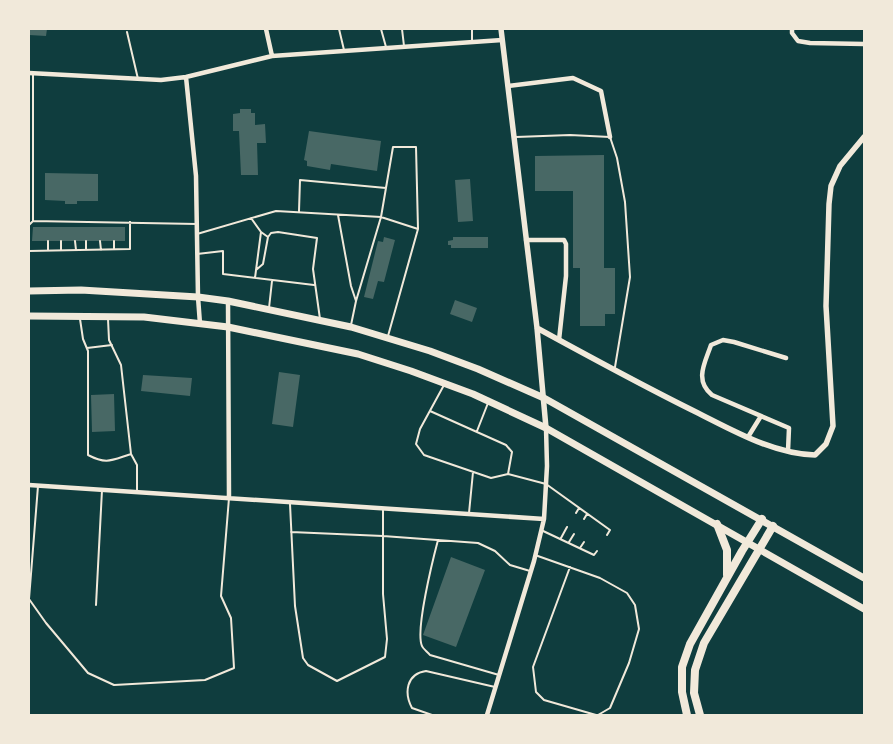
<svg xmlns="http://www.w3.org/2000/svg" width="893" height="744" viewBox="0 0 893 744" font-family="'Alegreya Sans',sans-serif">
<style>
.building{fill:#486865}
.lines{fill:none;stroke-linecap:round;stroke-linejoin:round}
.service{stroke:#f1e9da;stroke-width:2}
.minor{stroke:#f1e9da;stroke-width:4.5}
.tertiary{stroke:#f1e9da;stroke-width:5.5}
.trunk{stroke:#f1e9da;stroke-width:7}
.motorway{stroke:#f1e9da;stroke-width:8}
</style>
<rect width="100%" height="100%" fill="#0f3d3e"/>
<path class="building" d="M29,29h18l-1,7 -17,-1z
M240,109h11v4h4v12l10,-1 1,19h-9l1,32h-17l-2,-44h-6v-17l7,-1z
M309,131l72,10 -4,30 -46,-7 -1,6 -23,-4v-5l-3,-1z
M604,155v113h11v46h-10v12h-25v-58h-7v-77h-38v-35z
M45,173l53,1v27h-21v3h-12v-3l-20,-1z
M470,179l3,42 -15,1 -3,-42z
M33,227h92v14h-93z
M384,237l11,3 -11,42 -6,-1 -5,18 -9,-2 14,-56 5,1z
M453,237h35v11h-37v-3h-3v-4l5,-1z
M455,300l22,8 -5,14 -22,-8z
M279,372l21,3 -7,52 -21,-3z
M143,375l49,3 -2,18 -49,-5z
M114,394l1,37 -23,1 -1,-37z
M451,557l34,13 -29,77 -33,-12z"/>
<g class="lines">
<path class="service" d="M339,29l5,21
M381,29l5,18
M402,29l2,17
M127,32l11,47
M472,41v-12
M33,73v148
M516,137l54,-2 40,2 7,21 8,44 5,75 -15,90
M299,211l1,-31 86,8
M338,215l13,71 5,15 -5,24
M251,218l10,14 7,5
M29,225l4,-4 164,3
M197,234l79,-23 105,6 -25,84
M48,241v9
M61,241v9
M75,241l1,9
M86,241v9
M100,241l1,9
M114,241v8
M29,251l101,-2v-27
M197,254l26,-3v23l91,11
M256,270l7,-6 5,-27 3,-4 7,-1 39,6 -4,31 7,50
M255,278l6,-46
M269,308l3,-27
M80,319l3,20 5,12v104c19,10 24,5 43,-1
M108,319l1,21 12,25 10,89 6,11v27
M388,336l30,-107 -2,-82h-23l-12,70 37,12
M87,348l25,-3
M444,385l-24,44 -4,15 8,11 67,23 17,-4 38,10 64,46 -3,5
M430,411l76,34 6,7 -4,22
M477,431l11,-28
M38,486l-9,113 17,24 42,50 26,12 91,-5 29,-12 -3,-50 -10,-22 8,-98
M290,504l5,102 8,52 5,7 29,16 48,-24 2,-18 -4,-45v-84
M469,513l4,-41
M576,513l3,-5
M584,519l3,-5
M541,530l53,25 3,-4
M291,532l92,4 95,7 17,8 15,14 20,6
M561,538l6,-11
M438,540c-5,19 -23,91 -16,106 1,3 6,6 8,9l69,20
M569,542l5,-8
M580,548l4,-6
M535,555l65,23 27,15 8,12 4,24 -10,34 -19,45 -12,7
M570,567l-37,100 3,25 8,8 52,15
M96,605l6,-115
M432,715l-20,-7c-8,-15 -6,-34 14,-37l69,16"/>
<path class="minor" d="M266,29l6,27
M792,29v4l6,8 12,2 54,1
M29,73l132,7 25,-3 86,-21 230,-16
M186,77l10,99 2,121 2,27
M508,86l65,-8 28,13 9,46
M526,240h38l2,4v32l-7,64
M228,301l1,197
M786,358l-52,-16 -11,-2 -12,5c-6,18 -17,35 1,50l77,33 -1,23
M748,437l13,-21
M29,485l515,34
M487,715l47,-154 10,-42 3,-53 -1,-38"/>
<path class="tertiary" d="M501,29l36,299 9,100
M537,328c53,29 106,58 161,85 36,18 76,41 117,42l11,-11 7,-18 -7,-120 3,-102 2,-18 9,-20 24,-29"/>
<path class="trunk" d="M29,291l52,-1 117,7 30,4 123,26 79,24 48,18 66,29 320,180
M29,316l115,1 84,10 130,27 53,17 62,23 73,34 318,181"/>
<path class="motorway" d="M717,524l10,26v25
M687,715l-5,-23v-25l8,-23 52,-93 20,-32
M700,715l-6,-22 1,-23 9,-27 69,-117"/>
</g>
<rect width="893" height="744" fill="none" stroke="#f1e9da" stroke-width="60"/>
</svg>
